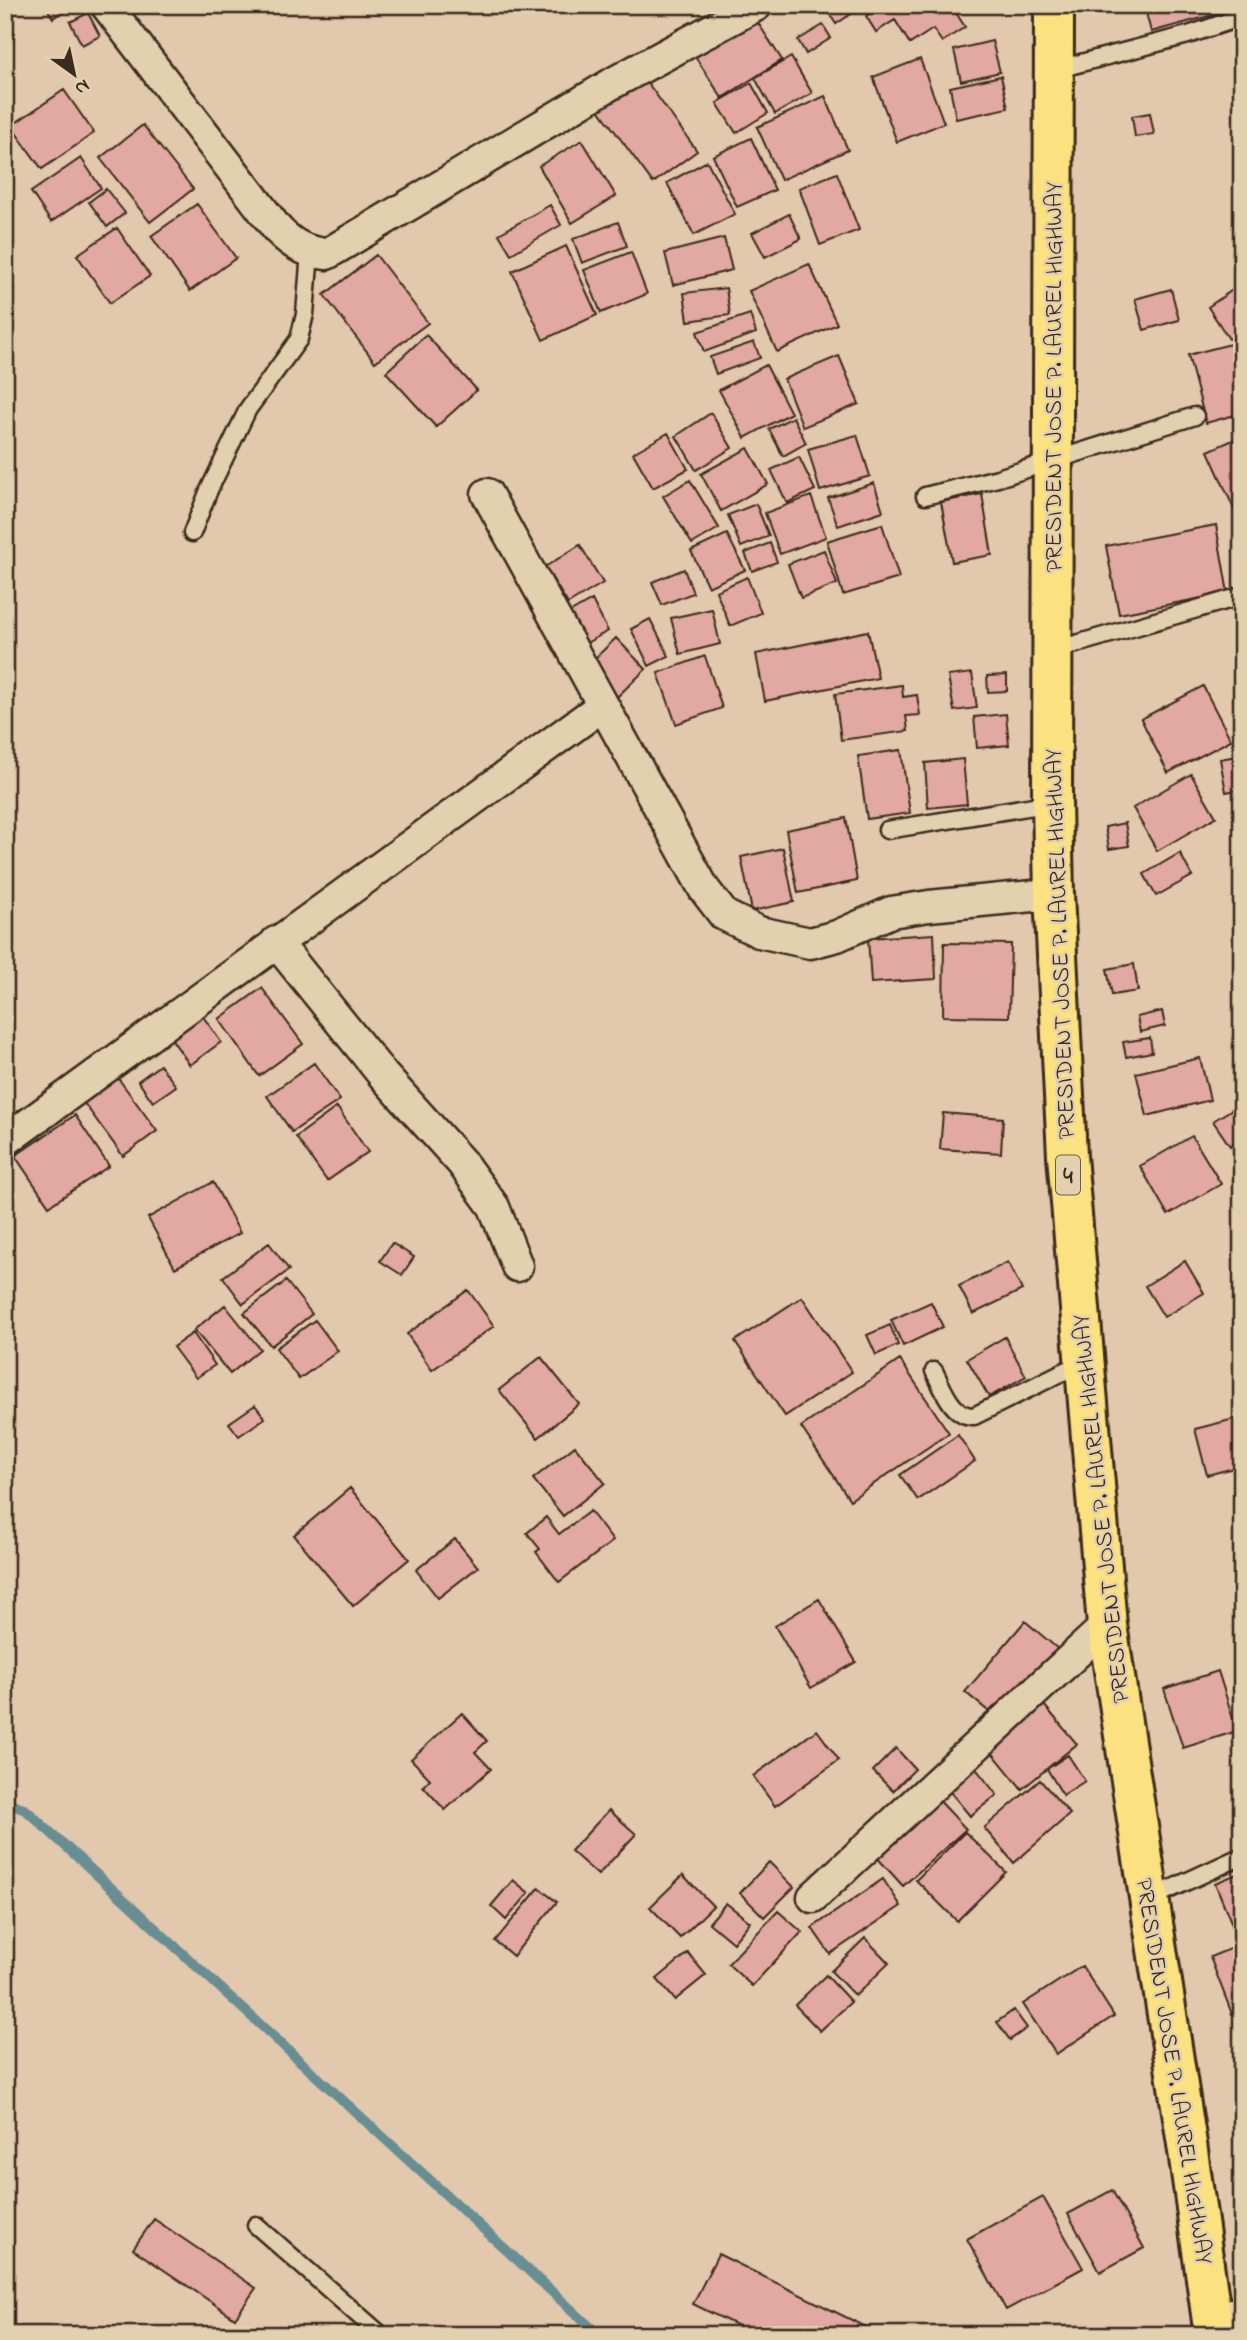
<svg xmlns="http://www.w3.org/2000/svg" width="1247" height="2340" viewBox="0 0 1247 2340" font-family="'Indie Flower',sans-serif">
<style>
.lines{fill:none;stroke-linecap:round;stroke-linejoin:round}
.stream{stroke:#678e94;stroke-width:10}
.building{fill:#e2a8a2;stroke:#3b2a1e;stroke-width:2}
.service-casing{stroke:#3b2a1e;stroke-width:21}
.minor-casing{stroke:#3b2a1e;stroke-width:35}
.tertiary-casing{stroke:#3b2a1e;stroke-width:44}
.trunk-casing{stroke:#3b2a1e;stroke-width:44}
.service{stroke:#e2d0ae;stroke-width:16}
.minor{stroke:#e2d0ae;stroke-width:30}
.tertiary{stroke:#e2d0ae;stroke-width:38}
.trunk{stroke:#fbe180;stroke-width:38}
.labels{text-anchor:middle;stroke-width:5;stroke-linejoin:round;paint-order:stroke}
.shield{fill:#e2d0ae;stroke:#6d5c49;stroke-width:2}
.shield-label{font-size:23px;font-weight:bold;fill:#3b2a1e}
.street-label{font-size:24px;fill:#3b2a1e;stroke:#e2d0ae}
</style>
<rect width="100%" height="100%" fill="#e2c8ac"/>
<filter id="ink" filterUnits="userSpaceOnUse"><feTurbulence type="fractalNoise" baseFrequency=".0143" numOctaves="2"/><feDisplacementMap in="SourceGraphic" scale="14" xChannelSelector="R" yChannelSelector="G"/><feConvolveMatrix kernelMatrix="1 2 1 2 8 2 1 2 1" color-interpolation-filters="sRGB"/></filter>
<g filter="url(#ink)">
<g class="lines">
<path class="stream" d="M5,1802l21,8 573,525"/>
</g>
<path class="building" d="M45,5h27l-19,13z
M824,5h30l3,5 -21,14z
M883,5h68l14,22 -23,15 -9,-13 -23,15 -15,-24 -19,12 -10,-16z
M1144,5h98v2l-91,25z
M751,12l31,48 -60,38 -31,-48z
M88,13l12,23 -18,9 -12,-23z
M823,25l8,13 -25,16 -8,-14z
M992,41l8,31 -39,9 -7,-31z
M791,57l21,36 -37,21 -20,-36z
M920,59l24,64 -47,19 -24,-65z
M639,71l58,80 -44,32 -59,-80z
M1001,76l7,32 -52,11 -6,-32z
M751,83l17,30 -32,20 -19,-30z
M64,90l30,43 -52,36 -31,-43z
M825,96l23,54 -67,30 -24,-53z
M1150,113l4,21 -19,3 -3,-21z
M143,125l50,64 -43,33 -50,-64z
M751,138l24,52 -38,17 -24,-51z
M582,140l34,56 -44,27 -33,-57z
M81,158l20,30 -50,34 -20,-30z
M707,161l28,53 -41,21 -27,-52z
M837,173l22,57 -39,15 -21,-57z
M106,189l19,24 -18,14 -18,-25z
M197,204l39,54 -46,33 -39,-55z
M550,205l11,20 -50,29 -12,-20z
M789,214l12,25 -36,18 -13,-24z
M618,222l9,24 -45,17 -9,-24z
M117,228l33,48 -40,27 -33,-48z
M724,238l8,32 -59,15 -8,-32z
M566,246l31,69 -54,25 -31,-69z
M631,252l16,42 -46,19 -17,-43z
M376,255l52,68 -53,39 -51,-67z
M809,264l28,60 -60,28 -28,-61z
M726,288l4,27 -42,6 -4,-28z
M1171,289l8,31 -35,10 -9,-31z
M1234,289l8,11v34l-2,-2 -11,7 -21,-32z
M750,314l6,19 -52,19 -7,-20z
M426,335l51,55 -41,37 -50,-55z
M1242,341v72l-36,10 -18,-68z
M754,342l6,16 -44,16 -6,-17z
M839,356l20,48 -56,23 -19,-48z
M766,365l25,48 -46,25 -26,-48z
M711,413l21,35 -36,22 -20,-34z
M793,417l13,26 -23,13 -14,-27z
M668,433l20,36 -35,19 -20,-35z
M857,435l13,41 -50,15 -12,-42z
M1242,436v69l-8,4 -26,-58z
M748,448l20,36 -47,27 -20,-37z
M799,457l16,33 -28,13 -16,-33z
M690,480l29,48 -27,16 -29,-48z
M874,483l9,28 -45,15 -10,-28z
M982,494l10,61 -40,7 -11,-60z
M811,496l15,41 -46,17 -15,-41z
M756,504l13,32 -28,11 -13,-32z
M882,524l17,54 -56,17 -16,-54z
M1216,525l12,68 -109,21 -13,-68z
M727,534l18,36 -37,17 -17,-36z
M770,543l7,19 -25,9 -7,-18z
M580,545l23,38 -35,21 -23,-37z
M824,550l13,34 -36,14 -13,-34z
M684,569l9,24 -31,12 -10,-23z
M747,577l14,36 -31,13 -14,-35z
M592,600l16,31 -27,15 -17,-30z
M712,609l8,35 -40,10 -9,-36z
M650,619l19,37 -20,10 -18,-37z
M868,631l10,47 -113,23 -9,-47z
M616,638l30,31 -29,28 -30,-31z
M705,656l17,52 -46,16 -18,-51z
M972,673l5,35 -23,3 -6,-35z
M1007,675v16l-19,1 -1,-16z
M902,685l1,12 14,-2 3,20 -14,1 2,15 -67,9 -6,-46z
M1203,686l28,54 -63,33 -27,-54z
M1006,714l3,31 -32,3 -3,-31z
M901,750l9,63 -43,6 -9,-63z
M1242,755v34l-16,3 -6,-33z
M963,759l4,45 -39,4 -3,-45z
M1191,774l25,43 -59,34 -24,-43z
M846,818l11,63 -59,12 -12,-63z
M1125,823l4,23 -20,3 -4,-22z
M783,848l11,54 -42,9 -11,-54z
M1180,853l12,23 -36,20 -12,-22z
M934,934l2,45 -65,4 -3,-45z
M944,943l67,1 -2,73 -66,-1z
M1134,964l4,27 -26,4 -5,-26z
M262,988l41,56 -44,32 -40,-57z
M197,1008l24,34 -31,23 -25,-35z
M1162,1011l3,15 -25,6 -3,-15z
M1150,1038l2,14 -26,5 -3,-15z
M1200,1058l10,42 -63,16 -11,-43z
M314,1063l26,37 -48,32 -25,-36z
M160,1065l16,21 -23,16 -15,-21z
M118,1078l39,53 -34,25 -39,-53z
M1242,1103v35l-12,8 -17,-25z
M337,1107l31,45 -41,29 -31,-44z
M943,1113l60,5 -2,35 -61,-4z
M75,1115l34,51 -60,40 -34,-50z
M1192,1136l29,48 -53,31 -28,-49z
M213,1182l27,51 -65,35 -27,-50z
M269,1243l20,27 -46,34 -20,-27z
M392,1243l22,14 -12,18 -22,-14z
M1185,1261l19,32 -40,24 -19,-31z
M1008,1262l14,28 -49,24 -14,-28z
M286,1281l26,33 -41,32 -27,-33z
M468,1290l26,36 -62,44 -25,-36z
M802,1297l50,75 -67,44 -50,-75z
M931,1302l12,25 -40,19 -12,-26z
M225,1305l35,44 -30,25 -36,-44z
M315,1320l23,31 -39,28 -23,-31z
M890,1325l8,20 -22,10 -9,-20z
M193,1333l22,32 -19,13 -23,-31z
M1005,1337l21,39 -37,21 -22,-38z
M541,1357l38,47 -41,34 -39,-48z
M900,1360l49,73 -99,67 -49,-73z
M255,1405l10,13 -26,18 -10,-13z
M1242,1417v49l-35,9 -12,-46z
M958,1435l17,26 -57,39 -18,-25z
M575,1446l30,37 -42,33 -30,-37z
M350,1488l59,71 -56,47 -59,-71z
M590,1511l23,30 -54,41 -23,-30 4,-3 -13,-16 19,-16 13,17z
M455,1539l23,28 -40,31 -22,-28z
M819,1599l37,63 -45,26 -36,-62z
M1025,1621l33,28 -60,70 -33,-27z
M1218,1671l19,60 -54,17 -19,-59z
M1044,1705l33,39 -55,45 -32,-39z
M462,1713l25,28 -12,11 16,17 -46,41 -22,-24 7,-7 -19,-20z
M817,1730l22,30 -64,46 -22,-30z
M896,1748l19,21 -22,22 -20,-20z
M1068,1755l17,26 -22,14 -16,-26z
M974,1766l23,29 -27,21 -23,-28z
M1040,1780l30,34 -56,49 -30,-35z
M935,1796l31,33 -63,57 -30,-33z
M609,1810l27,24 -38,41 -27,-24z
M965,1832l41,40 -49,49 -41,-41z
M769,1862l25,25 -30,30 -24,-24z
M1242,1872v65l-4,2 -23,-56z
M683,1875l30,31 -33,32 -30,-31z
M883,1879l18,27 -71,48 -18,-26z
M513,1880l16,13 -23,27 -15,-14z
M539,1888l18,14 -44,54 -18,-15z
M726,1903l24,19 -17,21 -24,-20z
M778,1911l24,21 -50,54 -24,-22z
M865,1938l24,25 -34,33 -24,-25z
M1242,1944v66l-10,4 -22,-57z
M688,1953l18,22 -31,25 -18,-21z
M1082,1966l32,50 -58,38 -33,-50z
M826,1975l25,27 -31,29 -25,-26z
M1014,2010l13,18 -17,12 -13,-18z
M1112,2190l32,58 -44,24 -32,-58z
M1043,2197l40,71 -77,42 -39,-71z
M154,2219l102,69 -21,30 -102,-69z
M718,2254l164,81h-126l-63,-31z"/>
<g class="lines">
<g class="service-casing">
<path id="service" d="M1054,70l134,-35 54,-18
M925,496l73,-18 197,-62
M192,533l17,-43 39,-81 51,-70 6,-25 5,-62
M1052,651l190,-55
M887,830l165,-27
M934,1371c9,17 18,46 40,45l109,-54
M1151,1898l91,-42
M256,2225l125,110"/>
</g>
<g class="minor-casing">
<path id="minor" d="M106,5l172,225c15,15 27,22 49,24l286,-171 144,-78
M487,494l217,395 20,26 35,17 51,11 27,-7 54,-24 38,-6 125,-12
M276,942l107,133 79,88 32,44 23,59
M5,1141l597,-435
M813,1897l294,-272"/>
</g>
<g class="tertiary-casing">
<path id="tertiary" d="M1212,2320l30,-3"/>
</g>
<g class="trunk-casing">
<path id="trunk" d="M1054,5l-2,798 2,91 13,262 40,469 80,519 27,191"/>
</g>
<use href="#service" class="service"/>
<use href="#minor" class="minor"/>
<use href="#tertiary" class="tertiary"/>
<use href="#trunk" class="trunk"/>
</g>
</g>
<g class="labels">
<rect class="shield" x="1056" y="1155.5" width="24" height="39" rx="5"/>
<g class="shield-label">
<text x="1068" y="1183">4</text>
</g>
<g class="street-label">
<text transform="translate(1053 377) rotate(-90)" y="8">PRESIDENT JOSE P. LAUREL HIGHWAY</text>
<text transform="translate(1059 944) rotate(-92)" y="8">PRESIDENT JOSE P. LAUREL HIGHWAY</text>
<text transform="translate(1100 1509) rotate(-96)" y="8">PRESIDENT JOSE P. LAUREL HIGHWAY</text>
<text transform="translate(1175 2071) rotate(81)" y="8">PRESIDENT JOSE P. LAUREL HIGHWAY</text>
</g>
</g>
<rect width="1247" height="2340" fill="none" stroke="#e2d0ae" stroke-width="28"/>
<rect x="14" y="14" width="1219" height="2312" fill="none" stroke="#3b2a1e" stroke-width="2.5" filter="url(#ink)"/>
<g transform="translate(74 74) rotate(147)" stroke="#e2d0ae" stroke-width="5" paint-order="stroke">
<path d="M0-5L12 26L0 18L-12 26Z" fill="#3b2a1e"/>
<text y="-10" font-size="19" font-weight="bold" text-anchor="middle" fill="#3b2a1e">N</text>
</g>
</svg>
